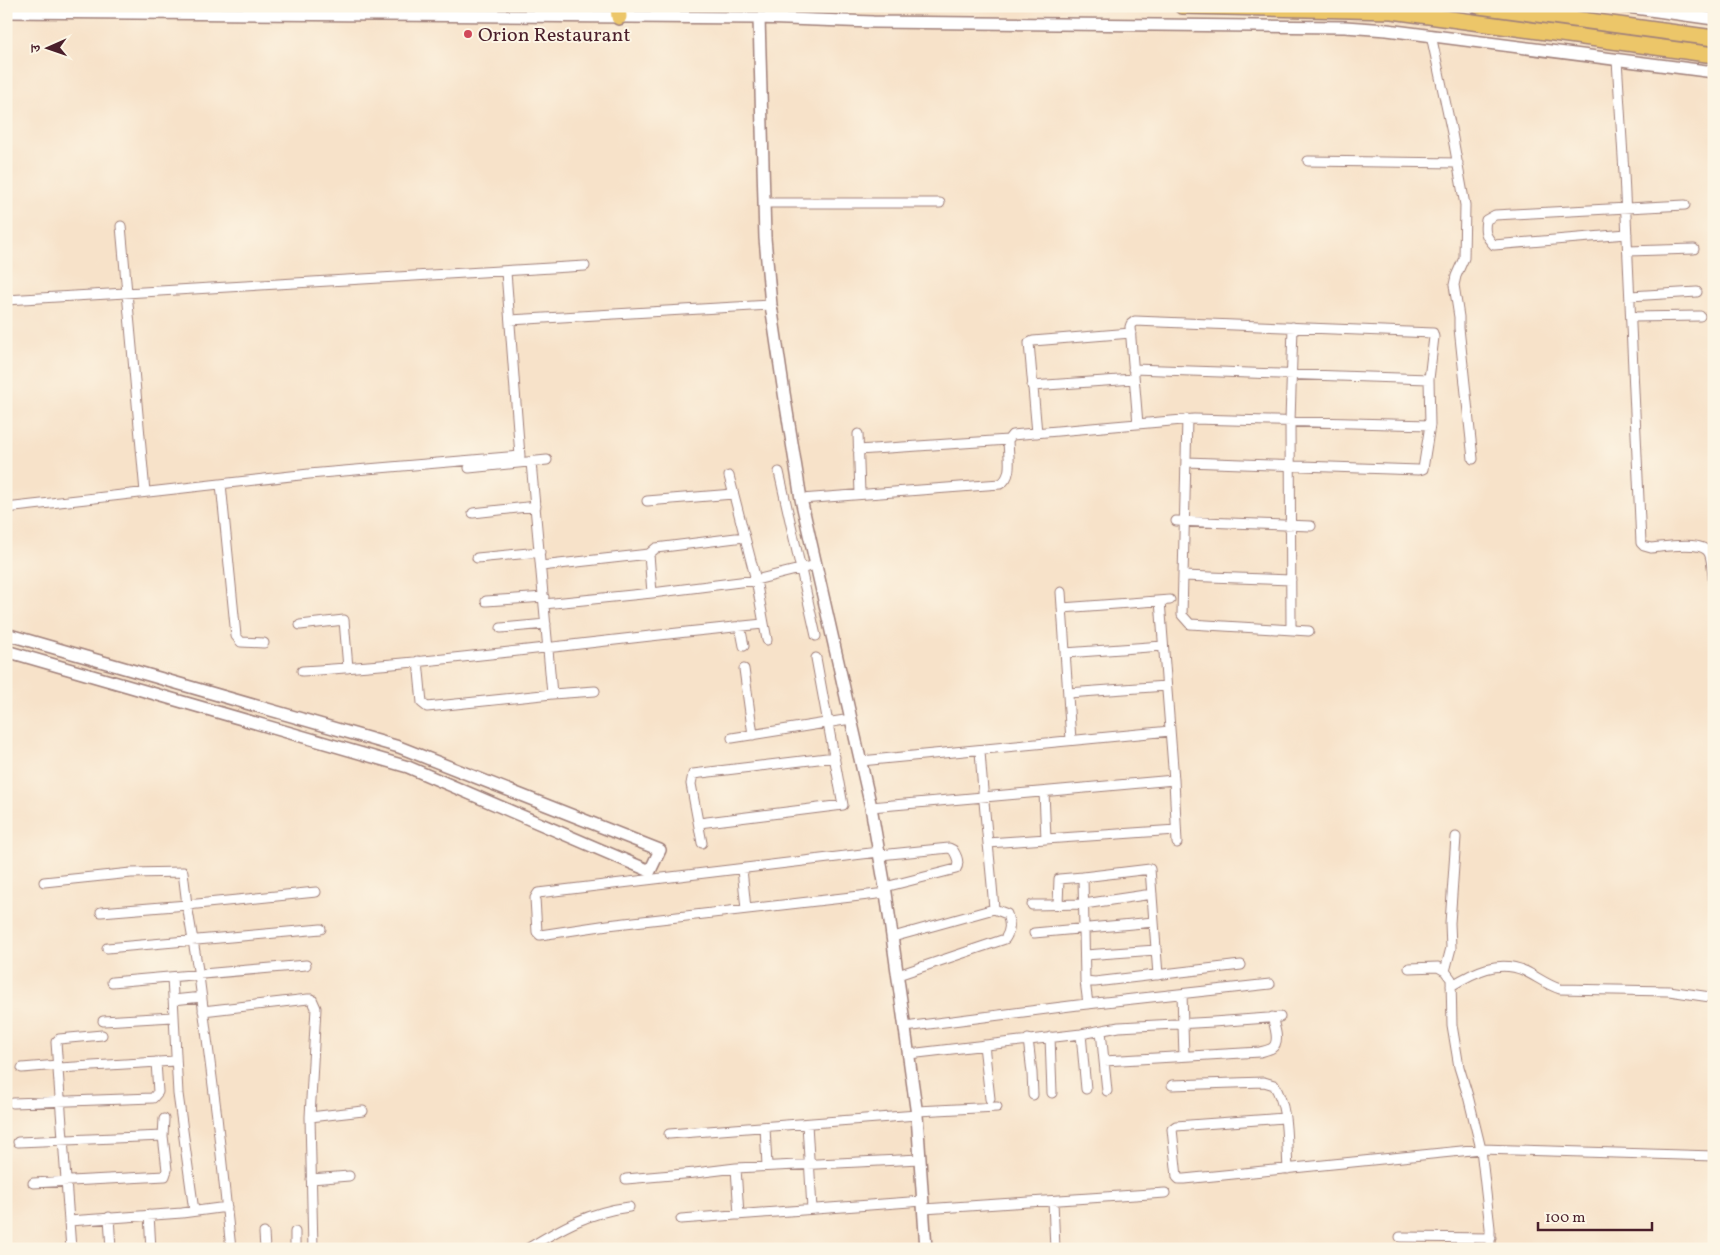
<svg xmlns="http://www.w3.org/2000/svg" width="1720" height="1255" viewBox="0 0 1720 1255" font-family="Vollkorn,'Noto Serif Devanagari',serif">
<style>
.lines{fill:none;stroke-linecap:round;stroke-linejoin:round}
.minor-casing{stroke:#a0807a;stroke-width:11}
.tertiary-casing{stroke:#a0807a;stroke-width:14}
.trunk-casing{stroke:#a0807a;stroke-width:18}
.minor{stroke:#fff;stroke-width:9}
.tertiary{stroke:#fff;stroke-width:11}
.trunk{stroke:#ecc669;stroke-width:15}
.poi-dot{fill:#d1495b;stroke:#fcf5e5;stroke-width:2}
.labels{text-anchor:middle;stroke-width:4;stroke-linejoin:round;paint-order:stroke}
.poi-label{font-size:20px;fill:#4a1f2b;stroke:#fcf5e5;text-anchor:start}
</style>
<rect width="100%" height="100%" fill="#fcf5e5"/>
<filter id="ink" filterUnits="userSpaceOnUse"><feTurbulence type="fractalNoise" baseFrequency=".02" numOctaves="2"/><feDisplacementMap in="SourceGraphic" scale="10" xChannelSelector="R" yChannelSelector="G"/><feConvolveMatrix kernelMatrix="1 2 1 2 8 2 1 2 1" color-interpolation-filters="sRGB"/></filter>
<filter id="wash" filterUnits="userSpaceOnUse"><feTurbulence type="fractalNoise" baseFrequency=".0096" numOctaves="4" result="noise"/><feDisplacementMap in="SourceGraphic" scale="20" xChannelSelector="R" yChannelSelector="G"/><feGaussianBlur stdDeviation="1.12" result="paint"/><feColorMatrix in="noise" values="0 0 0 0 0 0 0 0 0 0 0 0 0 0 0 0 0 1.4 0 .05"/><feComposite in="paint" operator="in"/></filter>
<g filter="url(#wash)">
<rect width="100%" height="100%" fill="#f7e2c9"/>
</g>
<g filter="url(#ink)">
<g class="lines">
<g class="minor-casing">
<path id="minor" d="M1431,35l21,98 13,72 -1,53 -8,18 -2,9 5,32v11l14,131
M1617,60l7,113 17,370 3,3 7,2c12,-1 51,-8 58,5 4,8 4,29 5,39
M1308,161l150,2
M764,203h176
M121,226l24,266
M1627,234l-133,11c-9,-9 -10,-14 -8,-25l9,-5 190,-10
M1628,251l66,-2
M1630,296l67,-4
M6,300l579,-34
M1631,317l69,-1
M510,320l261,-15
M1133,369l296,10
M1032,386l102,-7
M1187,419l-5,196 8,9 119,7
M1138,424l-8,-97 1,-3 4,-3 298,12 1,4 -5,42 1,46 -7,44 -4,1 -233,-8
M1037,433l-8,-90 4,-2 98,-8
M858,434l2,60
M858,450l150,-10
M531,462l21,232
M469,468l78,-8
M779,472l37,164
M729,476l27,104 11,60
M221,484l15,152 5,6 23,1
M801,499l199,-15c14,-7 8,-30 8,-44l4,-5 182,-16 236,6
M647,501l86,-7
M6,508l303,-34 211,-18 -14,-184
M473,513l63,-7
M1176,521l135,5
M477,558l63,-6
M541,566l108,-12
M1183,576l108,4
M1061,592l10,148
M652,593l-3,-39 7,-6 88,-11
M486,601l58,-4
M1160,601l14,179 3,63
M544,604l108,-11 104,-13 60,-15
M1062,608l108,-8
M300,625l44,-5 4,48
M740,626l4,20
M501,628l45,-4
M1291,629l-1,-208 3,-94
M1065,653l98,-7
M418,661l4,42 5,4 125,-13 43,-3
M744,669l9,66
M302,671c154,-10 308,-32 461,-47
M1068,693l98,-7
M732,738l119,-19
M980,750c3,53 10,106 14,159
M861,761l309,-30
M1044,792l2,47
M871,807l303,-27
M699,823l144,-18 -27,-147
M702,843l-11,-59 2,-10 142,-17
M988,843l188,-13
M879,852l-341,41 -3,5 2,34 3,3 7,-1 61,-9 278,-32
M880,855l69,-7 4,2c4,6 7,13 3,19l-71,18
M742,869l4,40
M44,882l87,-9 52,-1 4,33 -86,7
M1058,904l1,-25 24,-2
M1032,905l52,-1 68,-10
M1034,933l120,-11
M893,937l101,-28 13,5c3,10 4,16 -2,25l-107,36
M107,948l214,-19
M1085,955l71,-5
M1409,968l29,-1 7,4 6,8 1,46 7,42 9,29 13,53 9,79v21
M1445,971l6,-23 -1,-25 6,-86
M1158,975l-8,-106 -67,8 2,104 10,1 146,-17
M172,977l6,117 16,117
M1085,981l3,23
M112,982l194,-17
M1451,986c23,-14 47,-27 74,-15 12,6 22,14 35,18l109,2 41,6
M1182,994l2,62
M173,1000l29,-3
M203,1011l105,-12h4l4,9 -6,109 3,132
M103,1021l70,-4
M905,1027l173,-22 192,-21
M1101,1031l6,60
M1081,1034l5,55
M1050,1037l2,56
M1028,1039l4,34 1,22
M984,1045l6,54
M909,1054l172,-20 38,-7 94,-5 67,-5
M1104,1061l156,-9c3,-1 9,-2 12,-4 9,-6 2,-23 0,-31
M22,1068l36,-3
M59,1068l116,-7
M1172,1085l92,-3 10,3c15,23 12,57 14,84
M13,1103l140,-5 5,-6 -2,-30
M917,1111l80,-4
M310,1117l53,-6
M1284,1118l-108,8 -4,3 5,48 2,2h5l297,-30 233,7
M807,1124l5,85
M765,1127l2,39
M669,1134l248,-19
M18,1142l145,-6
M736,1168l3,47
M311,1179l38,-3
M626,1179l69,-6 41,-5 184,-9
M33,1183l132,-7 2,-6 -4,-34 1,-17
M1053,1201l2,48
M924,1209l241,-16
M149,1215l2,34
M109,1217l2,32
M681,1219l242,-18
M69,1221l113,-8 45,-6
M295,1232v17
M264,1233l1,16
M1400,1237l91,1
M71,1249l-15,-207 3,-3 43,-4
M231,1249l-14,-132 -18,-141 -12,-71 129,-13
M527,1249c34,-21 62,-37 102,-42"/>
</g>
<g class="tertiary-casing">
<path id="tertiary" d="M1621,6l93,13
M6,12l753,6 114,4 472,5 42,3 327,42
M759,18l6,220 6,67 13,88 17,106 70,308 15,86 31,222 9,134
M6,634l393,113 261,103 -10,21 -242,-104 -402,-116"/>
</g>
<g class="trunk-casing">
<path id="trunk" d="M618,6l1,11
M1182,6l210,5 322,44
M1479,6l235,32"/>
</g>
<use href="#minor" class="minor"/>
<use href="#tertiary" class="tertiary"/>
<use href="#trunk" class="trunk"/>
</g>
</g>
<circle class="poi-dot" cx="468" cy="34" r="5"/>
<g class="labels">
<g class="poi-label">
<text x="478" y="41">Orion Restaurant</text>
</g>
</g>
<rect width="1720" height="1255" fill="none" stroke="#fcf5e5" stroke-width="25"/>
<g transform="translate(48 48) rotate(268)" stroke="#fcf5e5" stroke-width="4" paint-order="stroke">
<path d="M0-4L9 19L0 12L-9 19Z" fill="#4a1f2b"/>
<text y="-8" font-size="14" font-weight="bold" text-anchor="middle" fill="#4a1f2b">उ</text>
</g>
<path d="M1538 1222v8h114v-8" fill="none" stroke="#4a1f2b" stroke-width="2.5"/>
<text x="1545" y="1222" font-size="15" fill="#4a1f2b" stroke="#fcf5e5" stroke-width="4" paint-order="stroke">100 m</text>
</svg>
